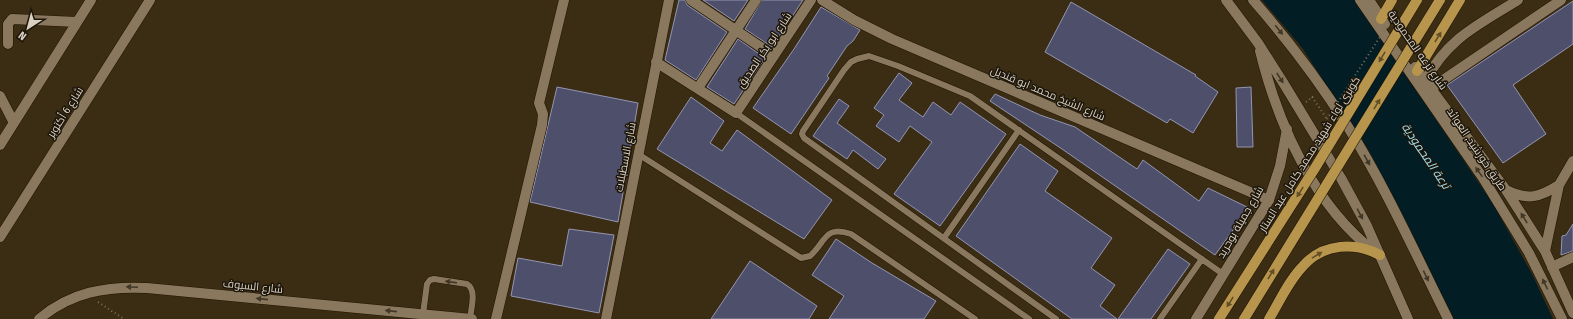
<svg xmlns="http://www.w3.org/2000/svg" width="1573" height="319" viewBox="0 0 1573 319" font-family="'Fira Sans Condensed',Cairo,sans-serif">
<style>
.water{fill:#021d23}
.building{fill:#4e4f6a;stroke:#9395b2}
.lines{fill:none;stroke-linecap:round;stroke-linejoin:round}
.lane-casing{stroke:#211400;stroke-width:7}
.street-casing{stroke:#211400;stroke-width:11}
.secondary-casing{stroke:#211400;stroke-width:11}
.primary-casing{stroke:#211400;stroke-width:11}
.path{stroke:#7d705c;stroke-width:2;stroke-dasharray:1 3;stroke-linecap:butt}
.lane{stroke:#89785e;stroke-width:6}
.street{stroke:#89785e;stroke-width:10}
.secondary{stroke:#89785e;stroke-width:10}
.primary{stroke:#b7954c;stroke-width:10}
.primary-bridge-casing{stroke:#211400;stroke-width:11;stroke-linecap:butt}
.path-bridge{stroke:#7d705c;stroke-width:2;stroke-dasharray:1 3;stroke-linecap:butt}
.primary-bridge{stroke:#b7954c;stroke-width:10}
.oneway{fill:#423828}
.oneway2{fill:#624f28}
.labels{text-anchor:middle;stroke-width:3;stroke-linejoin:round;paint-order:stroke}
.street-label{font-size:11px;fill:#dcd2c4;stroke:#1c160b}
.water-label{font-size:12px;font-style:italic;fill:#a3e4f7;stroke:#1c160b}
</style>
<rect width="100%" height="100%" fill="#3b2c14"/>
<path class="water" d="M1262,0h93l138,204 39,70 21,45h-99l-85,-168 -66,-102z"/>
<path class="building" d="M679,0h6l2,5 40,27 -31,48 -31,-20z
M703,0h45l-14,21z
M762,0h41l-31,47 -27,-18z
M1573,1v43l-60,41 33,49 -43,29 -56,-78z
M1071,2l125,73 -1,1 23,16 -25,41 -23,-14 -3,4 -122,-71z
M821,7l39,23 -7,11 -6,5 -20,30 2,2 -38,56 -38,-26 41,-59z
M738,39l27,19 -31,46 -27,-17z
M899,73l13,10 -13,17 24,17 10,-15 18,13 9,-13 46,32 -66,92 -46,-32 38,-52 -22,-16 -11,16 -23,-16 8,-11 -10,-7z
M557,87l81,16 -20,119 -88,-20z
M1251,87l2,60h-16l-1,-59z
M995,94l45,21 35,12 62,42 6,-9 56,41 9,-13 41,20 -34,47 -153,-106 -72,-48z
M691,97l33,24 -14,22 12,8 15,-21 95,70 -28,39 -147,-90z
M839,99l10,7 -12,17 49,36 -8,10 -25,-19 -6,9 -34,-23z
M1020,144l38,27 -13,20 67,47 -21,30 24,17 -15,21 17,13h-45l-116,-83z
M1573,224v27l-12,4 1,-19 4,-1z
M569,229l45,6 -15,78 -88,-17 7,-38 44,8z
M836,239l36,24 64,38 -12,18h-95l15,-23 -32,-21z
M1168,249l22,15 -39,55h-33z
M750,261l67,45 -8,13h-98z"/>
<g class="lines">
<g class="lane-casing">
<path id="lane" d="M736,113l293,206
M638,154l163,104 9,-2c16,-14 14,-31 41,-22l124,85
M944,238l75,-108
M423,314l4,-30 3,-4 4,-1 33,5c10,6 4,24 3,35
M1056,319l-252,-181 -2,-4 1,-3 41,-61 7,-8 6,-3 12,-3 29,10 72,30 253,178
M1160,319l42,-60"/>
</g>
<g class="street-casing">
<path id="street" d="M691,0l83,56
M822,0l32,20 38,19 377,161
M8,44v-20l4,-5 65,3
M656,62l80,51 75,-113
M1425,81c23,-43 53,-56 93,-81
M698,88l58,-88
M1430,89l131,-89
M0,96l14,27
M0,145l91,-145
M0,237l150,-237
M1552,267l21,-10
M496,319l46,-194 1,-11 -4,-11 25,-103
M606,319l63,-319"/>
</g>
<g class="secondary-casing">
<path id="secondary" d="M1226,0l32,43 26,41 57,94 26,48 41,93
M1253,0c35,40 67,82 95,127 38,61 68,128 100,192
M1360,0l123,178 46,75 33,66
M1369,0l16,24
M1260,51c18,73 54,155 115,201
M1415,67l91,123 39,61 28,62
M1506,190c22,11 34,7 53,-5
M1545,251l14,-66 14,-24
M39,319c32,-27 67,-33 108,-31l325,31
M1196,319l73,-119 11,-34 7,-37"/>
</g>
<g class="primary-casing">
<path id="primary" d="M1381,19l11,-19
M1417,71l43,-71
M1269,319c11,-18 20,-39 35,-54 20,-22 51,-23 76,-10"/>
</g>
<path class="path" d="M1312,97l15,22
M1306,102l9,-7
M98,302l26,17"/>
<use href="#lane" class="lane"/>
<use href="#street" class="street"/>
<use href="#secondary" class="secondary"/>
<use href="#primary" class="primary"/>
<g class="primary-bridge-casing">
<path id="primary-bridge" d="M1219,319l96,-151 102,-168
M1244,319l196,-319"/>
</g>
<path class="path-bridge" d="M1327,119l60,-93"/>
<use href="#primary-bridge" class="primary-bridge"/>
</g>
<defs><path id="oneway-solid" d="M-6-.8H1V-3.2L6.5 0L1 3.2V.8H-6Z"/></defs>
<g class="oneway">
<use href="#oneway-solid" transform="translate(1279 30) rotate(51)"/>
<use href="#oneway-solid" transform="translate(1280 78) rotate(57)"/>
<use href="#oneway-solid" transform="translate(1367 160) rotate(61)"/>
<use href="#oneway-solid" transform="translate(1479 172) rotate(-125)"/>
<use href="#oneway-solid" transform="translate(1360 214) rotate(62)"/>
<use href="#oneway-solid" transform="translate(1524 218) rotate(-122)"/>
<use href="#oneway-solid" transform="translate(1426 276) rotate(64)"/>
<use href="#oneway-solid" transform="translate(451 282) rotate(-172)"/>
<use href="#oneway-solid" transform="translate(1545 284) rotate(-116)"/>
<use href="#oneway-solid" transform="translate(132 287) rotate(-178)"/>
<use href="#oneway-solid" transform="translate(262 299) rotate(-174)"/>
<use href="#oneway-solid" transform="translate(391 311) rotate(-174)"/>
</g>
<g class="oneway2">
<use href="#oneway-solid" transform="translate(1438 37) rotate(-59)"/>
<use href="#oneway-solid" transform="translate(1382 57) rotate(121)"/>
<use href="#oneway-solid" transform="translate(1377 104) rotate(-59)"/>
<use href="#oneway-solid" transform="translate(1300 192) rotate(122)"/>
<use href="#oneway-solid" transform="translate(1317 255) rotate(-31)"/>
<use href="#oneway-solid" transform="translate(1271 274) rotate(-59)"/>
<use href="#oneway-solid" transform="translate(1230 302) rotate(122)"/>
</g>
<g class="labels">
<g class="street-label">
<text transform="translate(764 50) rotate(-56)" y="4">شارع ابو بكر الصديق</text>
<text transform="translate(1418 50) rotate(55)" y="4">شارع ترعه المحمودية</text>
<text transform="translate(1048 93) rotate(23)" y="4">شارع الشيخ محمد ابو قنديل</text>
<text transform="translate(65 112) rotate(-58)" y="4">شارع 6 أكتوبر</text>
<text transform="translate(1477 149) rotate(56)" y="4">طريق خورشيد, العوائد</text>
<text transform="translate(1309 154) rotate(-58)" y="4">كوبرى لواء شهيد محمد كامل عبد الستار</text>
<text transform="translate(625 157) rotate(-79)" y="4">شارع الاسطبلات</text>
<text transform="translate(1240 222) rotate(-60)" y="4">شارع جميلة بوحريد</text>
<text transform="translate(253 286) rotate(6)" y="4">شارع السيوف</text>
</g>
<g class="water-label">
<text transform="translate(1426 156) rotate(56)" y="4">ترعة المحمودية</text>
</g>
</g>
<g transform="translate(28 28) rotate(216)" stroke="#1c160b" stroke-width="3" paint-order="stroke">
<path d="M0-3L7 15L0 10L-7 15Z" fill="#dcd2c4"/>
<text y="-6" font-size="11" font-weight="bold" text-anchor="middle" fill="#dcd2c4">N</text>
</g>
</svg>
